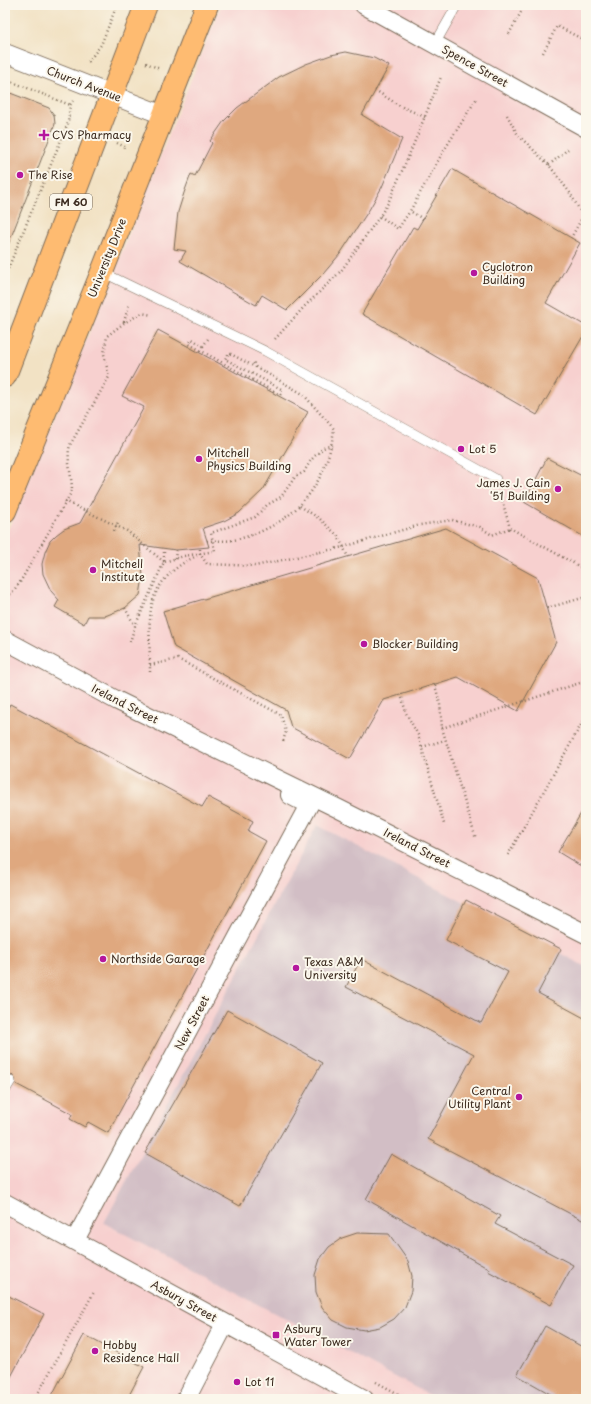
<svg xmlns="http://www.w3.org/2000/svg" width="591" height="1404" viewBox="0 0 591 1404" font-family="'Playpen Sans',sans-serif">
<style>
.built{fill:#f7d0cf}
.industrial{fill:#d2bec5}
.building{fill:#dfa87f}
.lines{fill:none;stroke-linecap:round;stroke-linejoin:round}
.service-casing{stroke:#7b6a58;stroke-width:10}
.minor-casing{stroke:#7b6a58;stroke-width:20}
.primary-casing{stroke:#7b6a58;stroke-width:24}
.path{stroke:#7b6a58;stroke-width:2.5;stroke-dasharray:1 3;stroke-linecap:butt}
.service{stroke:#fff;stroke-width:9}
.minor{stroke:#fff;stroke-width:18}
.primary{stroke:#febb71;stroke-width:22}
.poi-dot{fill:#b5179e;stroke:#fbf7ec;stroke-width:1.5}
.labels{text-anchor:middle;stroke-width:4;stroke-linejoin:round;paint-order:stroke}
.shield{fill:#fbf7ec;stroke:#75685c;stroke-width:1}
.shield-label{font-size:10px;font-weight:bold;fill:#3b2a1e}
.street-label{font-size:11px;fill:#3b2a1e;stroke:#fbf7ec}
.poi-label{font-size:11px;fill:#3b2a1e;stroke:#fbf7ec;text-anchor:start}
</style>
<rect width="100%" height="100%" fill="#fbf7ec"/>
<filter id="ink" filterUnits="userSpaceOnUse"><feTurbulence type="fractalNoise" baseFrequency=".025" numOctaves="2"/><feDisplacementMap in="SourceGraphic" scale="8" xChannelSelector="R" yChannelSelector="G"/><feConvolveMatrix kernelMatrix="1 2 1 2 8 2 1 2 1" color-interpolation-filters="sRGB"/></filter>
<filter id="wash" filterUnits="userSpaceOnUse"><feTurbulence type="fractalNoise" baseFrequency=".012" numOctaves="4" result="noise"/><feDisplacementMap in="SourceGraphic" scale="16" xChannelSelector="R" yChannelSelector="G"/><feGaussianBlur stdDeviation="0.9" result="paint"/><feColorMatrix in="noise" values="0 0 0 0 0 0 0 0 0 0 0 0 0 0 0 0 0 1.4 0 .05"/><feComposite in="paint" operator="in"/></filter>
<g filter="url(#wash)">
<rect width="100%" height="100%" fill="#f2e2c4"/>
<path class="built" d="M221,5h365v1394h-581v-862l85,-206z"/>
<path class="industrial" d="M317,825l269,142v432h-149l-333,-176z"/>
<g id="blocks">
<path class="building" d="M346,52l28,6 15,8 -27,49 40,24 -20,48 -13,23 -29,44 -17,20 -36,36 -25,-15 -6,10 -76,-44 6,-10 -12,-2 4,-37 6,-19 7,-19 4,2 17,-33 -2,-2 14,-20 13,-13 42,-31 27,-13 25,-9z
M5,91l44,17 5,7 1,9 -49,126z
M452,169l128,74 -34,60 40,23v5l-49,84 -175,-101 51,-87 4,2z
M158,330l150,82 -45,78 -24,23 -15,8 -21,7 6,19 -33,3 -36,-5 3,32 -3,18 -15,13 -20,8h-17l-4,8 -29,-17 4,-7 -8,-9 -8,-17 -1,-10 3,-12 5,-11 6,-6 8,-6 16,-6 64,-116 -22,-11z
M547,458l39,20v60l-62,-36z
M446,528l92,50 18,64 -38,69 -60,-34 -74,23 -34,59 -59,-32 -5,-17 -112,-63 -11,-36z
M10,704l192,103 6,-10 45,24 -5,10 18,10 -158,292 -20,-11 -3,5 -15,-8 2,-5 -56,-30 -2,-8 -3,-1 -6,3v-364z
M586,805v64l-28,-17z
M466,900l95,49 -23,44 48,26v203l-158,-83 46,-85 -128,-67 15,-28 120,64 27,-51 -62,-32z
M227,1010l95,53 -82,143 -95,-53z
M391,1154l109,62 -5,8 78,41 -22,40 -63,-34 1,-2 -123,-70z
M357,1233l32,1 19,27 4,15 -1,15 -6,16 -11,12 -14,8 -16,3 -17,-3 -14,-7 -11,-13 -6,-15 -1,-17 5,-16 9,-12 13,-9z
M5,1294l39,20 -39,74z
M545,1326l41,23v50h-27l-42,-24z
M84,1335l60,32 -17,32h-77z"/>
</g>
</g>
<g filter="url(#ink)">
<use href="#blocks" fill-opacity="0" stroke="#7b6a58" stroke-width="1"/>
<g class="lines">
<g class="service-casing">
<path id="service" d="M435,44l22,-39
M102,272l163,79 231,128
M5,1091l6,-10"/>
</g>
<g class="minor-casing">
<path id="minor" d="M364,5l222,123
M5,53l158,62
M5,640l113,61 221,108 247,125
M5,1203l359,196
M75,1240l234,-435 -19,-10
M186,1399l39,-75"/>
</g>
<g class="primary-casing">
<path id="primary" d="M5,376l141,-371
M5,511l97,-239 105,-267"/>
</g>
<path class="path" d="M509,34l16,-29
M543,53l14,-27 29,15
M88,62l13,-17 16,-40
M146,63l14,6
M5,79l65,26
M375,90l25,16 25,11
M507,115l11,20 31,30 21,28 13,23 -12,22
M117,143l8,4
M549,165l19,-16
M380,216l18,13 12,-18
M423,219l-13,-8 33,-59 34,-54
M5,276l63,-153 2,-18 3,-4
M124,322l5,-18
M208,339l-5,7 -11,-7 -3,5 91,51 3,-5 -58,-31 4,-6 26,14
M275,339l29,-32 37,-36 39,-55 8,-13 24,-55 29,-71
M500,493l10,35 76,42
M65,501l62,30 37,31
M300,506l20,13 18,17 10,21
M114,531l5,-11
M207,541c10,-1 21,1 31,-2 56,-14 89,-53 96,-110l-31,-35 -47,-27 -3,-5
M200,549v5l7,10 48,2 88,-19 77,-22 32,-5 28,7 12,8 18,-7
M175,559l1,-9
M164,561v-11
M5,601l14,-17 53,-93c0,-16 -6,-31 -2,-46l39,-68 -5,-23 3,-18 17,-13 18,-10 10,2
M125,608l10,18
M547,608l39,-11
M130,642l5,-16 29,-64 20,-6 31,-5 -4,-18 44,-16 12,-12 14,-8 14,-20 9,-5 7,-12 12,-12 9,-3
M150,665l28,-6 103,56 5,17 -3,9
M150,672c0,-18 -2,-52 2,-68 5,-22 25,-40 45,-48
M435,685l5,19 2,24 34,111
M401,694l5,19 12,22 26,89
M442,728l144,-47
M422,747l23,-7
M508,855l78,-139
M376,1382l32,17
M35,1399l59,-107"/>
<use href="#service" class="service"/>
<use href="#minor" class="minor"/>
<use href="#primary" class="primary"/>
</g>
</g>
<g class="poi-dot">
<path d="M42 129h4v4h4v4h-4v4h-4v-4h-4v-4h4z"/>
<circle cx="20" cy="175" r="4"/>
<circle cx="474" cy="273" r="4"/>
<circle cx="461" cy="449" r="4"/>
<circle cx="199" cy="459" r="4"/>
<circle cx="558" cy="489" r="4"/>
<circle cx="93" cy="570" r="4"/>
<circle cx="364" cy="644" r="4"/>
<circle cx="103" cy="959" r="4"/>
<circle cx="296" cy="968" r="4"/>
<circle cx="519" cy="1097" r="4"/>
<rect x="272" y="1331" width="8" height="8" rx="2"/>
<circle cx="95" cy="1351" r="4"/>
<circle cx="237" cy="1382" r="4"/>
</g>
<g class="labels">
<rect class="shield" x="50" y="194" width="42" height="16" rx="3"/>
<g class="shield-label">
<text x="71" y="206">FM 60</text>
</g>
<g class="street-label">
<text transform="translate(475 66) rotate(29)" y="4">Spence Street</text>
<text transform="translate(84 84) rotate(21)" y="4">Church Avenue</text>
<text transform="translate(107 258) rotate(-68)" y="4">University Drive</text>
<text transform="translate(125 704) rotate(27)" y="4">Ireland Street</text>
<text transform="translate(417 848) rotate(27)" y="4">Ireland Street</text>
<text transform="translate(192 1023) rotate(-62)" y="4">New Street</text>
<text transform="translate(184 1301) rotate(29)" y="4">Asbury Street</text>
</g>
<g class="poi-label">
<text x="52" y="139">CVS Pharmacy</text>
<text x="28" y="179">The Rise</text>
<text x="482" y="271">Cyclotron<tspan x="482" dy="13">Building</tspan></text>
<text x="469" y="453">Lot 5</text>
<text x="207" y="457">Mitchell<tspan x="207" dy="13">Physics Building</tspan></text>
<text x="550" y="487" text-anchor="end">James J. Cain<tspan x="550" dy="13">'51 Building</tspan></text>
<text x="101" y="568">Mitchell<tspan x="101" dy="13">Institute</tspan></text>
<text x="372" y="648">Blocker Building</text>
<text x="111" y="963">Northside Garage</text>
<text x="304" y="966">Texas A&amp;M<tspan x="304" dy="13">University</tspan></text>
<text x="511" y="1095" text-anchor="end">Central<tspan x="511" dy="13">Utility Plant</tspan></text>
<text x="284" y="1333">Asbury<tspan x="284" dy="13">Water Tower</tspan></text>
<text x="103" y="1349">Hobby<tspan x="103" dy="13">Residence Hall</tspan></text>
<text x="245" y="1386">Lot 11</text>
</g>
</g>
<rect width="591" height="1404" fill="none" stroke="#fbf7ec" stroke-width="20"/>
</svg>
